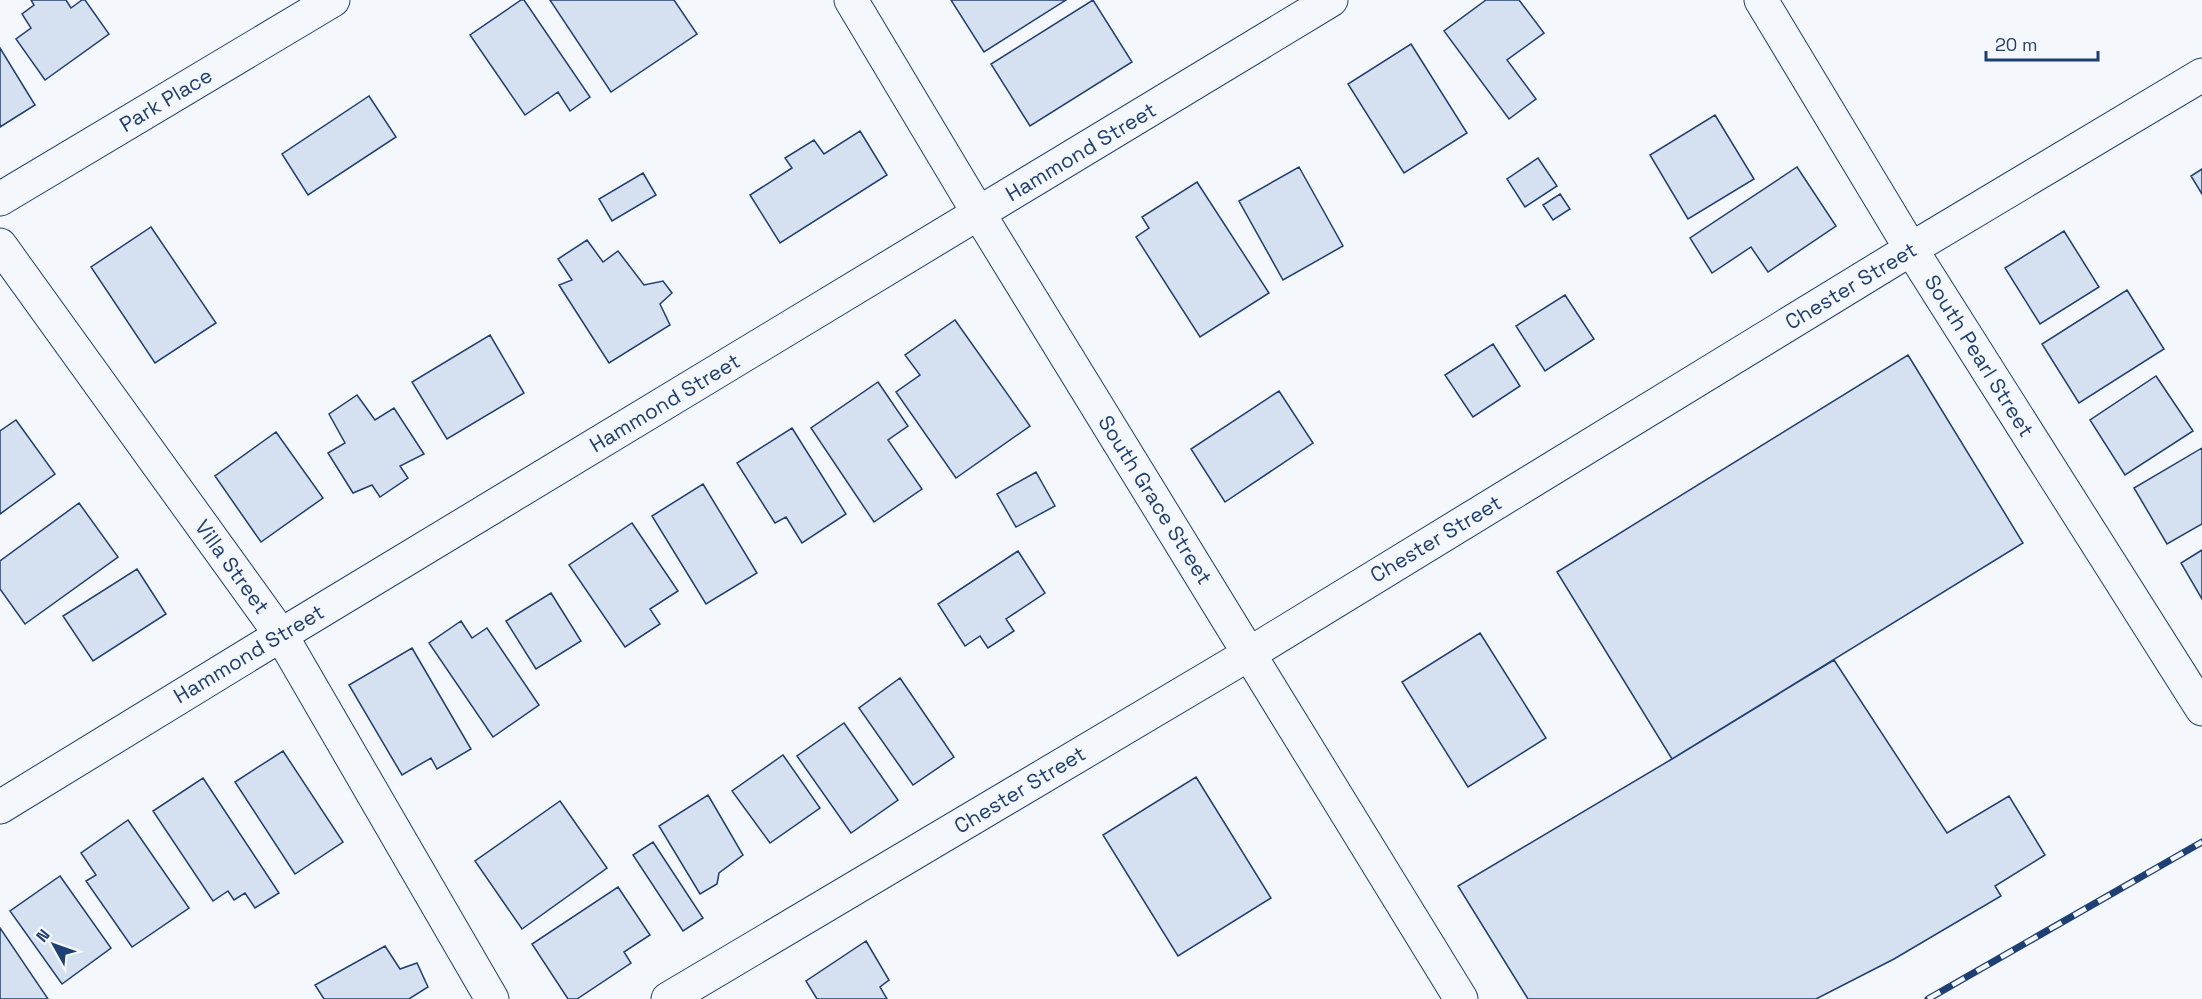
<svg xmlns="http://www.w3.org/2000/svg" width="2202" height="999" viewBox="0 0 2202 999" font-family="'Space Grotesk',sans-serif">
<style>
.building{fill:#d5e0f0;stroke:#1d3f73;stroke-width:1.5}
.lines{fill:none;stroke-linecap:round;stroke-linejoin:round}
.minor-casing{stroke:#1d3f73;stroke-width:35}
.minor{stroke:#f4f7fb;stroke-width:33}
.rail-casing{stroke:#1d3f73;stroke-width:7}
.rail{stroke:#f4f7fb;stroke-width:4.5;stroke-dasharray:14;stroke-linecap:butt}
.labels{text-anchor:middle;stroke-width:4.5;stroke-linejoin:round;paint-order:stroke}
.street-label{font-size:21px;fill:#1d3f73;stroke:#f4f7fb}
</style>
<rect width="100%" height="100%" fill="#f4f7fb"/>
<path class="building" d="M31,0h35l5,8 11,-8h3l24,34 -64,46 -29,-41 15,-11 -9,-14 12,-9z
M521,0h3l66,97 -20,14 -12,-19 -33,23 -55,-80z
M550,0h124l23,34 -86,58z
M951,0h115l-82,52z
M1093,0l39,62 -102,64 -39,-62z
M1486,0h33l25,33 -37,27 29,39 -27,20 -65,-88z
M1411,44l56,89 -63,40 -56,-89z
M0,48l35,57 -35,22z
M369,96l27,41 -88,58 -26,-41z
M1715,115l39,64 -66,40 -38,-64z
M860,131l27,44 -107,68 -30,-48 42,-27 -7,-10 29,-18 10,14z
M1538,158l19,28 -32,21 -18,-28z
M1299,167l44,79 -60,34 -44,-79z
M1797,167l39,59 -68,46 -17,-25 -39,26 -22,-35z
M2202,169v25l-11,-18z
M643,173l13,22 -44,26 -13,-22z
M1197,182l72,111 -69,44 -64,-100 13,-9 -7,-11z
M1560,194l10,15 -17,11 -10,-15z
M151,227l65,96 -61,40 -64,-96z
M2064,231l35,56 -59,37 -35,-56z
M587,240l16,22 15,-11 26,34 19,-4 9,12 -12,11 10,21 -61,38 -50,-78 13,-5 -14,-21z
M2127,290l37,59 -85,54 -37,-59z
M1565,295l29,44 -49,32 -29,-45z
M955,320l75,106 -74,52 -60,-86 24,-17 -15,-20z
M490,335l34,58 -77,46 -35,-57z
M1493,344l27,42 -47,31 -28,-42z
M1908,355l115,188 -351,216 -115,-187z
M2156,376l37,55 -68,44 -35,-55z
M878,382l30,44 -20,14 34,49 -48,33 -63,-94z
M1279,391l34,52 -88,59 -34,-53z
M357,395l18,25 19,-12 30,46 -24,12 8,12 -28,19 -8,-12 -19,8 -25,-40 17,-10 -16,-29z
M16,420l39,54 -55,40v-83z
M792,428l54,86 -44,29 -16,-26 -11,6 -38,-60z
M276,432l47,66 -62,44 -46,-66z
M2202,448v76l-35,20 -33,-56z
M1036,472l19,34 -39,21 -19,-33z
M703,484l54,89 -51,31 -54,-88z
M79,503l39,54 -93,67 -25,-35v-28z
M632,523l46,68 -28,18 10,15 -35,23 -56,-82z
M2202,550v49l-21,-36z
M1018,551l27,42 -39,26 8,12 -26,17 -8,-12 -15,10 -27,-42z
M137,569l29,45 -73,47 -30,-45z
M551,593l30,48 -45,28 -30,-48z
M461,621l11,17 15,-10 52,77 -46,32 -64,-94z
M1480,633l66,105 -78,49 -66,-105z
M412,648l59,101 -34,20 -6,-11 -29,17 -53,-90z
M1834,660l113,173 62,-37 36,59 -50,31 6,10 -107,63 -78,40h-288l-70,-113 214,-127z
M900,678l54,79 -41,28 -54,-77z
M844,723l54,77 -47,33 -54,-77z
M283,751l60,91 -48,32 -60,-92z
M783,755l37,53 -50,35 -38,-52z
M1196,777l75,121 -93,58 -75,-121z
M203,778l76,115 -24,15 -10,-15 -11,7 -6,-9 -15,10 -60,-90z
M708,795l35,60 -24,18 -2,11 -17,10 -41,-68z
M560,801l47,67 -85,61 -47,-68z
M128,820l61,88 -57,39 -46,-66 10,-6 -15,-22z
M653,842l50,76 -20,13 -50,-76z
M60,876l51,72 -49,36 -52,-73z
M618,887l32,48 -26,17 7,11 -54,36h-9l-36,-55z
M0,928l48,71h-48z
M866,941l23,39 -9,7 7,12h-70l-11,-18z
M385,946l15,23 17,-6 11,24 -19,12h-85l-9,-14z"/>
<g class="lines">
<g class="minor-casing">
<path id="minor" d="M851,0l128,214 482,785
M1761,0l150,249 291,460
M0,199l333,-199
M0,245l281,390 211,364
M0,807l281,-172 1050,-635
M668,999l581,-345 662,-405 291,-174"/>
</g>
<use href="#minor" class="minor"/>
<g class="rail-casing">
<path id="rail" d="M1928,999l274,-157"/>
</g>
<use href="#rail" class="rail"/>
</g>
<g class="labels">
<g class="street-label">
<text transform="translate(166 100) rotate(-31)" y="7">Park Place</text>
<text transform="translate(1081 152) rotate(-31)" y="7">Hammond Street</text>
<text transform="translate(1851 286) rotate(-31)" y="7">Chester Street</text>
<text transform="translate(1979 356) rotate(58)" y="7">South Pearl Street</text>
<text transform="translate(665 403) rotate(-31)" y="7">Hammond Street</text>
<text transform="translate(1155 500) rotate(58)" y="7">South Grace Street</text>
<text transform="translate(1436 539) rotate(-31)" y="7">Chester Street</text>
<text transform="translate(232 567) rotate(54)" y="7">Villa Street</text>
<text transform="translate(249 654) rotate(-31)" y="7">Hammond Street</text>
<text transform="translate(1020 790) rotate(-31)" y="7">Chester Street</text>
</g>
</g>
<g transform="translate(54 945) rotate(310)" stroke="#f4f7fb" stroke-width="4.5" paint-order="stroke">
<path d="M0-4.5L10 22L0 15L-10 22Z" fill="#1d3f73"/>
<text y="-9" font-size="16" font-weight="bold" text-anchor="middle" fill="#1d3f73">N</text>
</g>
<path d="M1986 51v9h112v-9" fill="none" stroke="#1d3f73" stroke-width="3"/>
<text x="1995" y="51" font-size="18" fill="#1d3f73" stroke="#f4f7fb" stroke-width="4.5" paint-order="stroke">20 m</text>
</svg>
